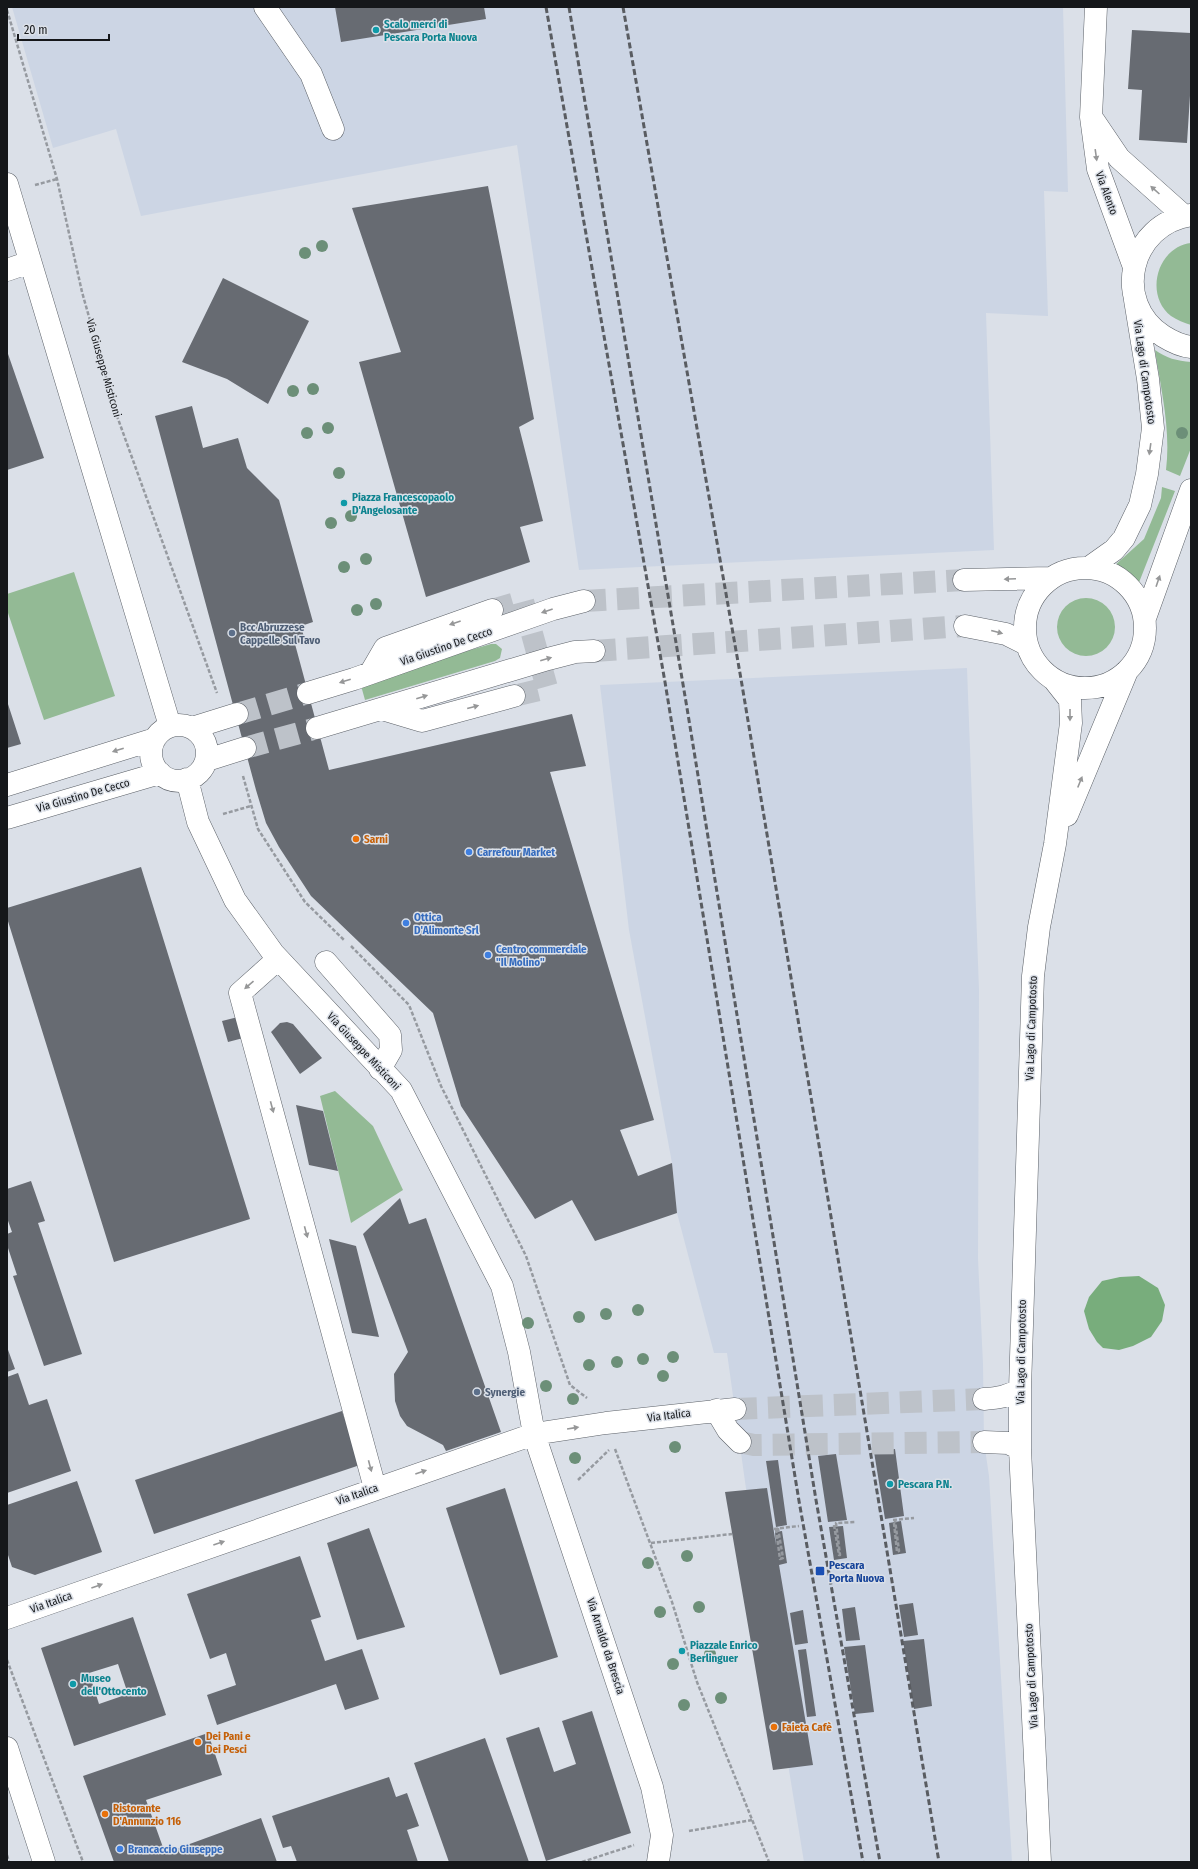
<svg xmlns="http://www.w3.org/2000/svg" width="1198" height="1869" viewBox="0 0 1198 1869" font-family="'Fira Sans Condensed',sans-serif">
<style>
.built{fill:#ccd5e4}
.green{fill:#93ba95}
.forest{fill:#78ad7c}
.building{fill:#676b72;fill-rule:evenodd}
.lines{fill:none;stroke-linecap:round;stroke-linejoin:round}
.minor-tunnel{stroke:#bdc2c9;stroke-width:22;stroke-dasharray:22 11;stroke-linecap:butt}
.minor-casing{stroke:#5c6168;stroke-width:23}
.major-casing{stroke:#5c6168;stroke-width:23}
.path{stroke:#969aa0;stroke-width:2.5;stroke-dasharray:4 2;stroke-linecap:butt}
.minor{stroke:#fff;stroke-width:22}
.major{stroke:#fff;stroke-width:22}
.rail{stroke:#595c61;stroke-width:3;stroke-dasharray:6 3;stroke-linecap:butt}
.tree{fill:#6c8f78}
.oneway{fill:#969798}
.culture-dot{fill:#0f9aa8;stroke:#dbe0e8;stroke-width:1.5}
.service-dot{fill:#5c6f8a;stroke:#dbe0e8;stroke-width:1.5}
.food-dot{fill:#e8710a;stroke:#dbe0e8;stroke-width:1.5}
.shop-dot{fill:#3f7fe0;stroke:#dbe0e8;stroke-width:1.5}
.transit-dot{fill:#1a4fb4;stroke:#dbe0e8;stroke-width:1.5}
.labels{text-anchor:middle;stroke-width:3;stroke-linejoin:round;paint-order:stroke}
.culture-label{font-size:11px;font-weight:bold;fill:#0d838f;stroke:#dbe0e8;text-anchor:start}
.street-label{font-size:11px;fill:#15171a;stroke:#dbe0e8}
.service-label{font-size:11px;font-weight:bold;fill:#4e5e75;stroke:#dbe0e8;text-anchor:start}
.food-label{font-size:11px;font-weight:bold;fill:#c56008;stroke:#dbe0e8;text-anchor:start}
.shop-label{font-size:11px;font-weight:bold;fill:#366cbe;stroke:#dbe0e8;text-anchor:start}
.transit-label{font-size:11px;font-weight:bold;fill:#164399;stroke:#dbe0e8;text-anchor:start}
</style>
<rect width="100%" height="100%" fill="#dbe0e8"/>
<path class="built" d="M12,7h1051l5,185 -24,-1 4,125 -62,-3 8,237 -415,20 -62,-425 -376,71 -25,-87 -63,19z
M967,668l12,322 -1,269 5,105 1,78 5,34 23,386h-208l-40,-245 -37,-264h-13l-37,-140 -5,-50 -43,-233 -29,-245z"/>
<path class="green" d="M1191,243v82c-7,-2 -14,-5 -20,-9 -27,-21 -14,-69 20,-73z
M1155,350c11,8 22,11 36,12v86l-11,28 -14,-6c5,-40 -5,-80 -11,-120z
M1162,487l13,4 -37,94 -7,-9 -17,-10 30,-27 17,-41z
M74,572l41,124 -71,24 -37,-110v-16z
M1057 627a29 29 0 1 1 58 0a29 29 0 1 1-58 0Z
M491,644h5l6,5 -2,9 -5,3 -130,39 -5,-18z
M335,1091l38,35 30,64 -52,33 -31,-127z"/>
<path class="forest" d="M1139,1276l19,12 7,17 -3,16 -11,16 -18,9 -14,4 -16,-2 -6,-6 -8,-13 -5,-18 5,-14 13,-16 18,-4z"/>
<path class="building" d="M335,7h149l2,12 -145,23z
M1132,30l59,3v47l-4,63 -48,-3 3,-50 -14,-1z
M488,186l46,233 -15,8 24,94 -23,6 10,35 -104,35 -67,-235 42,-10 -49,-144z
M223,278l86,43 -41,83 -41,-25 -45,-17z
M7,351l37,107 -37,12z
M192,406l11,42 35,-10 9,30 32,32 34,122 -12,4 4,15 -10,3 34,126 243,-56 14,52 -36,6 104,348 -34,10 18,46 34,-13 5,50 -82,28 -23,-41 -37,19 -74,-113 -28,-93 -122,-117 -32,-49 -13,-24 -10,-33 -101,-374z
M7,701l14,43 -14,4z
M141,867l109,352 -136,43 -107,-344v-10z
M242,1016l5,21 -19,5 -6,-21z
M287,1022l6,2 29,34 -22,16 -29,-42 9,-9z
M296,1105l27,6 15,60 -29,-6z
M31,1181l14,40 -7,2 44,131 -38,12 -31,-90 4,-1 -10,-30v-11l5,-2 -5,-14v-29z
M400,1198l9,26 17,-6 75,214 -55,19 -3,-6 -36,-19 -7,-10 -5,-15 -1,-27 14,-22 -45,-118z
M329,1239l27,7 23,91 -27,-4z
M7,1347l8,22 -8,3z
M18,1373l11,32 18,-6 24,72 -64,22v-116z
M342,1411l18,54 -206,69 -19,-54z
M895,1449l9,67 -19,3 -11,-67z
M836,1454l11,66 -19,2 -10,-66z
M778,1460l9,65 -11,2 -10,-66z
M77,1481l25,71 -67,23 -23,-8 -5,-15v-47z
M505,1488l53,169 -58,18 -54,-167z
M767,1488l9,57 -1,-13 7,-1 5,32 -8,2 34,200 -40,5 -48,-278z
M901,1521l5,32 -13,2 -4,-32z
M843,1526l4,32 -13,2 -5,-33z
M369,1528l36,99 -48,13 -30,-97z
M300,1556l21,61 -10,3 14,41 37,-12 17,50 -34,11 -9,-26 -119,41 -10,-30 29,-10 -10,-32 -16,6 -23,-65z
M913,1603l5,32 -14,2 -5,-32z
M855,1607l5,33 -14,1 -4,-32z
M803,1610l5,33 -13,2 -5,-32z
M133,1617l33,98 -92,31 -33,-98zM118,1664l10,30 -29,10 -10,-31z
M924,1639l8,67 -18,3 -11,-68z
M865,1645l9,67 -19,2 -11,-67z
M806,1649l10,67 -9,1 -9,-67z
M592,1711l39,122 -85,28 -40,-123 33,-11 15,45 22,-8 -14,-43z
M208,1733l14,42 -76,25 19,53 96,-35 16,44h-163l-31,-86z
M485,1738l44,124h-80l-35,-99z
M389,1777l7,20 11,-4 12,33 -12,4 11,32h-121l-6,-16 -8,2 -11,-32z"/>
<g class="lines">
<path class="minor-tunnel" d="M584,601l380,-21
M492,610l31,-9 24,87 -33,8
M594,651l371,-25
M237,714l71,-21
M245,748l72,-20
M735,1409l249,-10
M740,1442l14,3 230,-3"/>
<g class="minor-casing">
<path id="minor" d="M265,7l46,67 22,55
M1096,7l-5,110 7,52 36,98
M1094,121l25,37 65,58
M7,184l163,542
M1191,215c-61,9 -80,87 -28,121 8,5 18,10 28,11
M7,270l23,-8
M1090,567l24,-17 10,-12 16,-33 7,-31 6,-46 -5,-49 -13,-79
M1025 628a60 60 0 1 1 120 0a60 60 0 1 1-120 0Z
M964,580l85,-2
M1145,618l46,-128
M965,626l41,8 20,10
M371,672l14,-24 107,-38
M308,693l46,-14 199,-70 31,-8
M382,709l40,12 92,-25
M151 753a28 28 0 1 1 56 0a28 28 0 1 1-56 0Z
M192,728l45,-14
M317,728l231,-69 27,-7 19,-1
M207,760l38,-12
M187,779l11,43 37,78 38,53 128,137 101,196 17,66 15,82 118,353 10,48 -4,27
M7,785l148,-46
M1067,815l60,-144
M7,818l153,-45
M278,959l-38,34 135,495
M326,962l64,73 1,15 -11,19
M984,1399c13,-1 24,-2 36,-10
M716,1410l12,20 12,12
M984,1442l24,1 12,6
M7,1618l527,-184 72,-11 129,-14
M1040,1862l-20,-413v-60l13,-413 6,-49 16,-83 16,-121 -1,-23 -15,-19"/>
</g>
<g class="major-casing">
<path id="major" d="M7,1748l37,114"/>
</g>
<path class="path" d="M7,10l50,169 25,113 35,124 100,277
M35,185l22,-6
M243,776l15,53 47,73 39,38
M223,814l28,-8
M351,946l58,59 32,81 85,170 44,129 17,13
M615,1449l57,153 25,80 72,180
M578,1480l31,-30
M893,1520l21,-2
M894,1523l3,29 2,-1 -4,-31
M834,1525l5,30h1l-4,-32 20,-1
M774,1529l25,-3
M776,1529l4,30 3,-1 -5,-30
M651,1543l81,-9
M7,1660l76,202
M689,1831l63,-11
M7,1855l2,7
M582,1862l52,-17"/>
<use href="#minor" class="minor"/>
<use href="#major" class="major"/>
<path class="rail" d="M546,7l119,675 134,819 64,361
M569,7l118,701 129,792 64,362
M623,7l118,672 198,1183"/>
</g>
<g class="tree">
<circle cx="322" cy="246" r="6"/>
<circle cx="305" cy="253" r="6"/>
<circle cx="313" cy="389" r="6"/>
<circle cx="293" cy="391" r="6"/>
<circle cx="328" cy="428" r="6"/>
<circle cx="307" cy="433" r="6"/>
<circle cx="1182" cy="433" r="6"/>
<circle cx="339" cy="473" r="6"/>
<circle cx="351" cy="516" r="6"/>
<circle cx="331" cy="523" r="6"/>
<circle cx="366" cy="559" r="6"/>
<circle cx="344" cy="567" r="6"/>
<circle cx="376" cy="604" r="6"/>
<circle cx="357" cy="610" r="6"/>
<circle cx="638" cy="1310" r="6"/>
<circle cx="606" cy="1314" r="6"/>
<circle cx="579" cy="1317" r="6"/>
<circle cx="528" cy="1323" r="6"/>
<circle cx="673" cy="1357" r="6"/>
<circle cx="643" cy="1359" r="6"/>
<circle cx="617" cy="1362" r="6"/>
<circle cx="589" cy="1365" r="6"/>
<circle cx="663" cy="1376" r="6"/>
<circle cx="546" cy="1386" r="6"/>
<circle cx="573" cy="1399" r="6"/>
<circle cx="675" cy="1447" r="6"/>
<circle cx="575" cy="1458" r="6"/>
<circle cx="687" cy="1556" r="6"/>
<circle cx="648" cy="1563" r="6"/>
<circle cx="699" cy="1607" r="6"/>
<circle cx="660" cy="1612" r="6"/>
<circle cx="710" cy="1654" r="6"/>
<circle cx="673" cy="1664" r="6"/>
<circle cx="721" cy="1698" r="6"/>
<circle cx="684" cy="1705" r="6"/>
</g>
<defs><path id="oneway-solid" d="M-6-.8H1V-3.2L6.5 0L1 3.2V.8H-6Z"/></defs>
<g class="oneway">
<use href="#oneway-solid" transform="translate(1096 155) rotate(82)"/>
<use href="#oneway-solid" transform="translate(1155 190) rotate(-138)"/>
<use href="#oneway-solid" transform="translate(1150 449) rotate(98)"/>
<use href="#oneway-solid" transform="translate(1010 579) rotate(178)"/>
<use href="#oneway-solid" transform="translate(1158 581) rotate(-71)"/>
<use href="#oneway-solid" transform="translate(547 611) rotate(161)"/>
<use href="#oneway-solid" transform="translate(455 623) rotate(161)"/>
<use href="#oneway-solid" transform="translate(997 632) rotate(15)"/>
<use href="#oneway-solid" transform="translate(546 659) rotate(-16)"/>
<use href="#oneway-solid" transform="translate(345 681) rotate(163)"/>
<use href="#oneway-solid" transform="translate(422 697) rotate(-17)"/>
<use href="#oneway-solid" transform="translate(473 707) rotate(-15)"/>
<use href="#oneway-solid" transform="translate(1070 715) rotate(90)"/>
<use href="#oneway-solid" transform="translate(118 750) rotate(163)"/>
<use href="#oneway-solid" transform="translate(1080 782) rotate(-68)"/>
<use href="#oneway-solid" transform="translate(249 985) rotate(139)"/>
<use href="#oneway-solid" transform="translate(272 1107) rotate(75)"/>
<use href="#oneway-solid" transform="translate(306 1232) rotate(75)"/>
<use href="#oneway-solid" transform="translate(573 1428) rotate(-9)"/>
<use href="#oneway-solid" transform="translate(370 1466) rotate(75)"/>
<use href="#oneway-solid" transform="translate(421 1472) rotate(-19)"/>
<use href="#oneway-solid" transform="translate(219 1543) rotate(-19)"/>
<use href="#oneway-solid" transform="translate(97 1586) rotate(-20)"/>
</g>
<g class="culture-dot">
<circle cx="376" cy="30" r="4"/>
<circle cx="344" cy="503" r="4"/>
<circle cx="890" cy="1484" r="4"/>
<circle cx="682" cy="1651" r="4"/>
<circle cx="73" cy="1684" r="4"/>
</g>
<g class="service-dot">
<circle cx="232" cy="633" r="4"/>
<circle cx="477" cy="1392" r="4"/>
</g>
<g class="food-dot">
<circle cx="356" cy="839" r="4"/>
<circle cx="774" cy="1727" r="4"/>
<circle cx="198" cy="1742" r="4"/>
<circle cx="105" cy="1814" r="4"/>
</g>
<g class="shop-dot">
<circle cx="469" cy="852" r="4"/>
<circle cx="406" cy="923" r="4"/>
<circle cx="488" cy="955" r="4"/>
<circle cx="120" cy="1849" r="4"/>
</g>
<rect class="transit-dot" x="815" y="1566" width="10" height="10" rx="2"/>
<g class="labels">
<g class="culture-label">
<text x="384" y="28">Scalo merci di<tspan x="384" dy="13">Pescara Porta Nuova</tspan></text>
<text x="352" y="501">Piazza Francescopaolo<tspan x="352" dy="13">D'Angelosante</tspan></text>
<text x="898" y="1488">Pescara P.N.</text>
<text x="690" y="1649">Piazzale Enrico<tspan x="690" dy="13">Berlinguer</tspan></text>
<text x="81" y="1682">Museo<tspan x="81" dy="13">dell'Ottocento</tspan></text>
</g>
<g class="street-label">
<text transform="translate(1107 193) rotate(70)" y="4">Via Alento</text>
<text transform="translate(104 368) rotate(74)" y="4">Via Giuseppe Misticoni</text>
<text transform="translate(1145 372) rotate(82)" y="4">Via Lago di Campotosto</text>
<text transform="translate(446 646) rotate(-19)" y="4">Via Giustino De Cecco</text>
<text transform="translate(83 795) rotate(-16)" y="4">Via Giustino De Cecco</text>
<text transform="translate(1031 1028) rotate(-88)" y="4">Via Lago di Campotosto</text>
<text transform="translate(364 1051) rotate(47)" y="4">Via Giuseppe Misticoni</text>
<text transform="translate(1021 1352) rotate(-89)" y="4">Via Lago di Campotosto</text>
<text transform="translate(669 1415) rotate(-7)" y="4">Via Italica</text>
<text transform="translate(357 1494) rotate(-19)" y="4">Via Italica</text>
<text transform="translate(51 1602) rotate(-20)" y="4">Via Italica</text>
<text transform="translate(606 1646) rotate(72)" y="4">Via Arnaldo da Brescia</text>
<text transform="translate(1031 1676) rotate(-93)" y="4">Via Lago di Campotosto</text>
</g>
<g class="service-label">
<text x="240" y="631">Bcc Abruzzese<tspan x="240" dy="13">Cappelle Sul Tavo</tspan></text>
<text x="485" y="1396">Synergie</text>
</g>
<g class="food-label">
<text x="364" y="843">Sarni</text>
<text x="782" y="1731">Faieta Cafè</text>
<text x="206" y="1740">Dei Pani e<tspan x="206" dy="13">Dei Pesci</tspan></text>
<text x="113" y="1812">Ristorante<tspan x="113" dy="13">D'Annunzio 116</tspan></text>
</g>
<g class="shop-label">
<text x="477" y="856">Carrefour Market</text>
<text x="414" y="921">Ottica<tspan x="414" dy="13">D'Alimonte Srl</tspan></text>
<text x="496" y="953">Centro commerciale<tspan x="496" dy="13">"Il Molino"</tspan></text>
<text x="128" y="1853">Brancaccio Giuseppe</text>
</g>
<g class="transit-label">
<text x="829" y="1569">Pescara<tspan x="829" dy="13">Porta Nuova</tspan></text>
</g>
</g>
<rect width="1198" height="1869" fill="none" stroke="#15171a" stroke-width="16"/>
<path d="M18 34v6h91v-6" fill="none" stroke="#15171a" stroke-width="2"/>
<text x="24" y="34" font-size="12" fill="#15171a" stroke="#dbe0e8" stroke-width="3" paint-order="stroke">20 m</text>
</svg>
